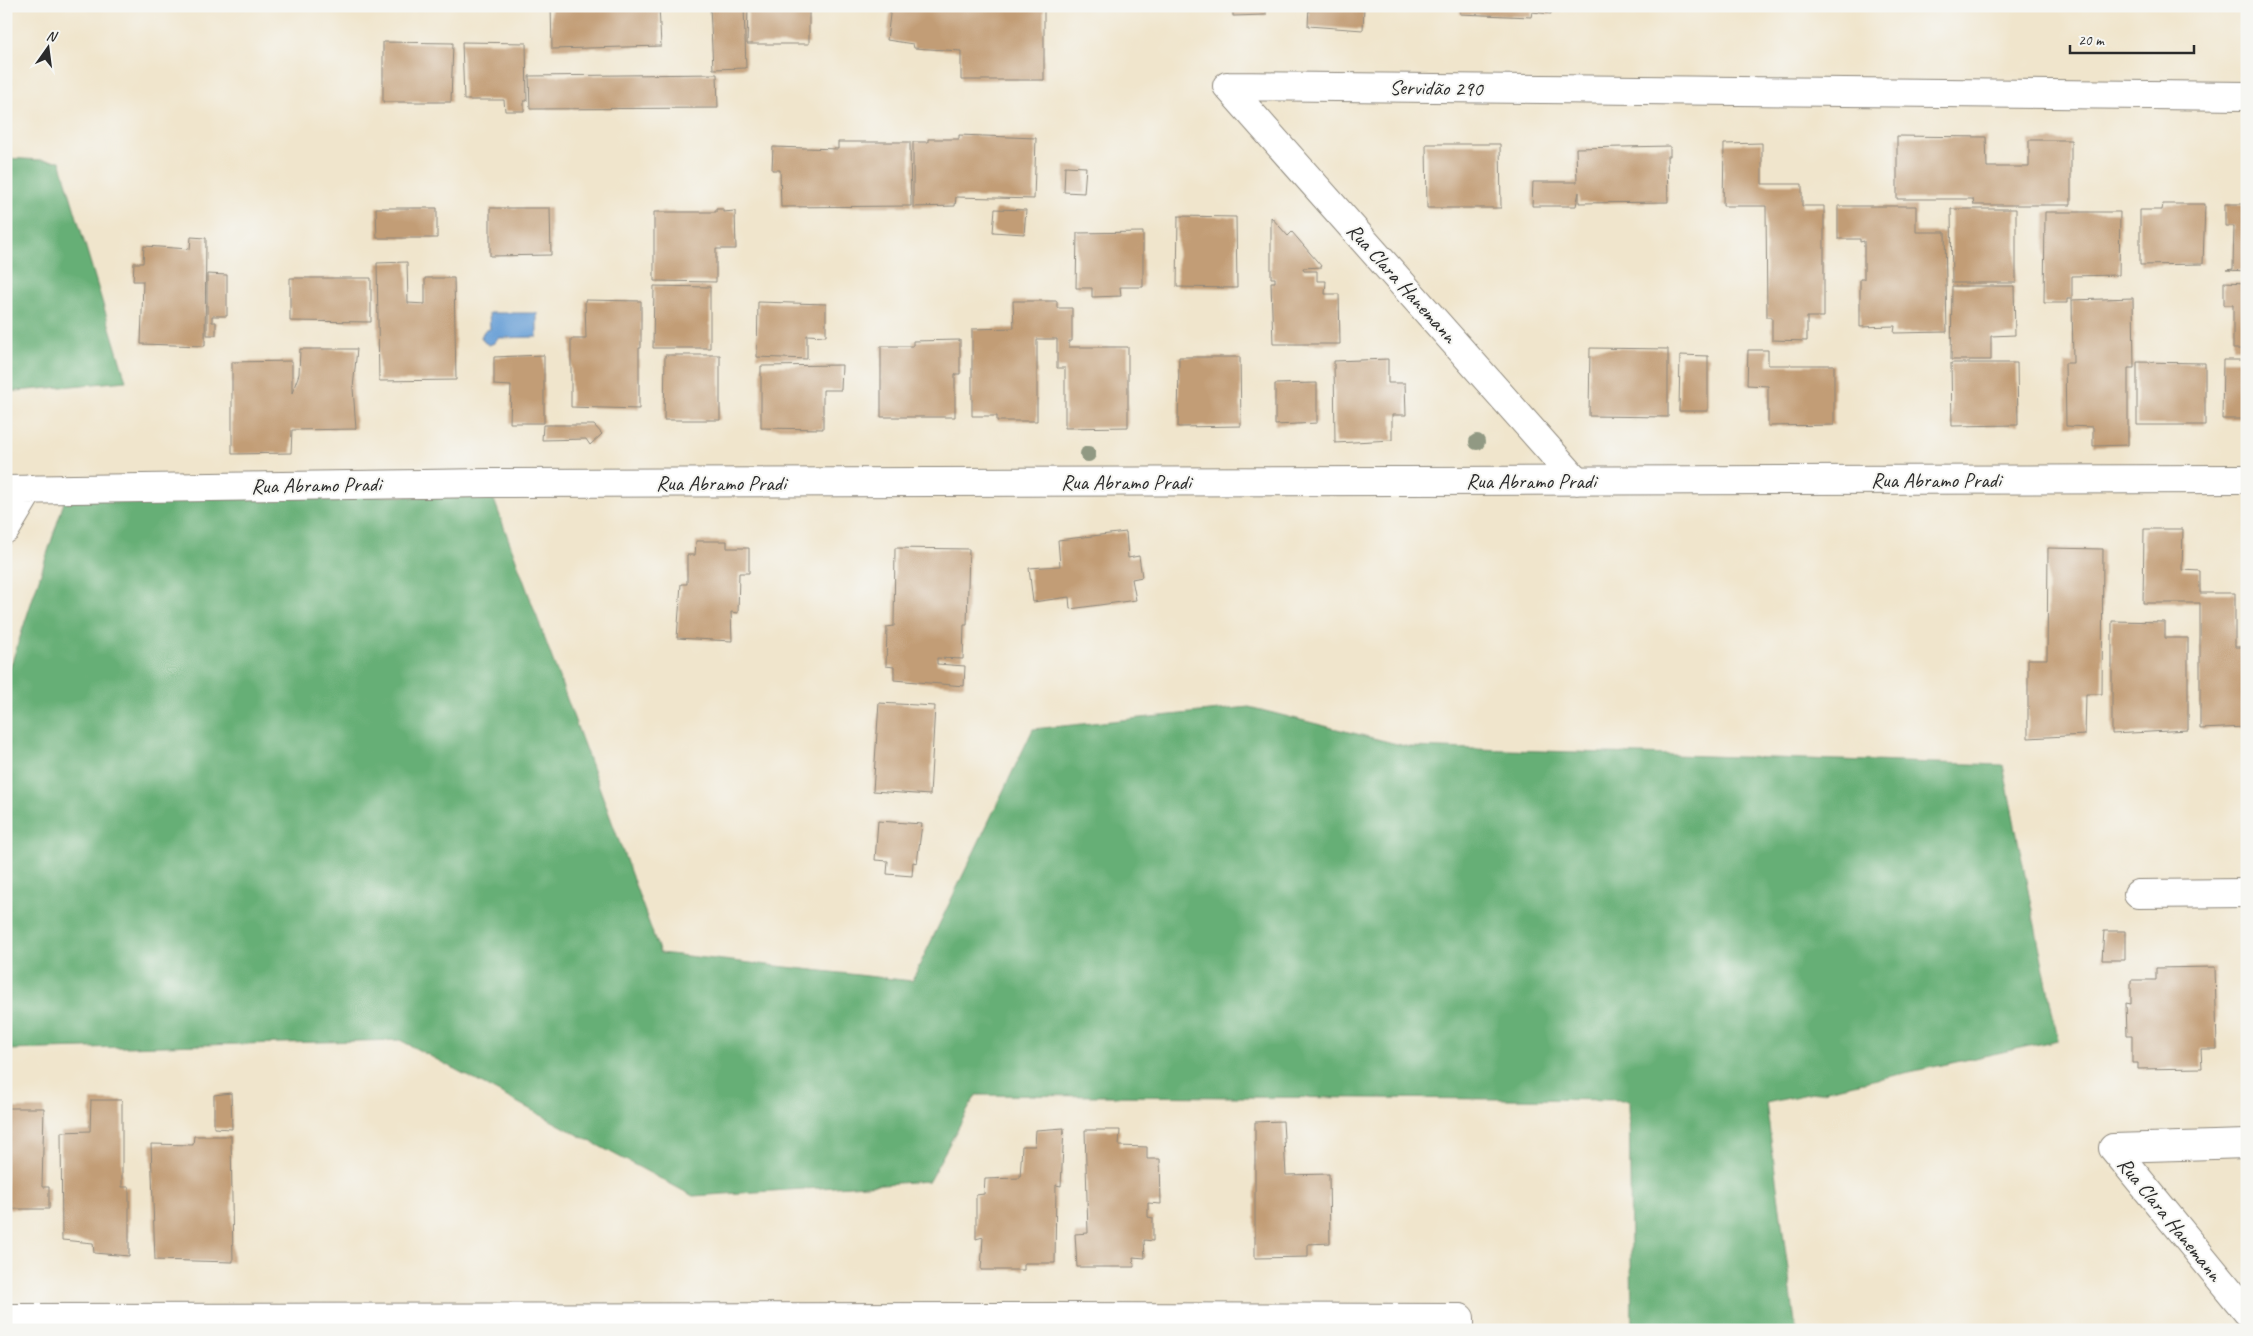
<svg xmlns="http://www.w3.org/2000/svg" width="2253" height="1336" viewBox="0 0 2253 1336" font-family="Caveat,sans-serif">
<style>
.forest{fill:#66af76;stroke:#486d50}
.water{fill:#689fd6;stroke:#4a6580}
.building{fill:#c29d76}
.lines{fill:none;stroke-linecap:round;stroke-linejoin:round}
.minor-casing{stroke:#8e887c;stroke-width:30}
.minor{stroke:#fff;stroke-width:28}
.tree{fill:#919983}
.labels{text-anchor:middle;stroke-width:4;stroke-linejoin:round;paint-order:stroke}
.street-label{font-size:21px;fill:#2b2b2b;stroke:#f6f6f2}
</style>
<rect width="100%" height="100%" fill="#f6f6f2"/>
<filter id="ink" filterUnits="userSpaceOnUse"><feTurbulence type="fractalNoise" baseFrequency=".02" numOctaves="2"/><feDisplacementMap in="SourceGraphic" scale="10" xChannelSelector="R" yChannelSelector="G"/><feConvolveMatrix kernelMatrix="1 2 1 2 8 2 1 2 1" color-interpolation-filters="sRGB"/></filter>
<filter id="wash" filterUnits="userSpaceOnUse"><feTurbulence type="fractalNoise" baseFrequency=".0096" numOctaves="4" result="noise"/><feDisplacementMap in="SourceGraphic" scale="20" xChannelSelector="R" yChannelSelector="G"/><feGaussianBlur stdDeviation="1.12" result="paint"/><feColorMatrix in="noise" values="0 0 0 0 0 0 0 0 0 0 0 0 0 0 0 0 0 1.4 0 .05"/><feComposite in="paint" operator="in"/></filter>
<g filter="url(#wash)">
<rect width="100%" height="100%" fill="#f0e5cc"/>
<path class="forest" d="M6,158l54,3 66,220 -120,11z
M67,493l426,4 167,456 252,28 121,-252 216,-22 160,40 594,18 55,275 -292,63 30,227h-164l-3,-230 -653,-5 -47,86 -236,15 -293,-156 -394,10v-370z"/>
<path class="water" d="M489,313h48v24l-39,1 -4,5 -5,2 -5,-3 -3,-5 3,-6 6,-2z"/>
<g id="blocks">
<path class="building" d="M551,6h108l2,40 -109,3z
M710,6h34l2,62 -33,1z
M748,6h61v38h-62z
M891,6h153v74h-83v-29l-47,-3 -1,-4 -26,-4z
M1214,6h52v9l-33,1v-5h-19z
M1309,6h55l-1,24 -55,-4z
M1460,6h91v8l-19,-2 -1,5 -71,-3z
M383,42l70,1 -2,59h-68z
M462,42l64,1 1,58h-3v10h-19l-1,-11h-40z
M717,74l1,34 -188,1 -1,-33z
M959,135l77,3 -2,61 -78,-2 -1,9 -42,1v-65h15v-3h31z
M1897,136l89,1 1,30h42v-27h42v65h-97l-1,-6h-76z
M838,142h72l1,64 -130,1 -1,-37h-8l1,-23 65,2z
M1762,143v41h40v22h22v111h-17v24l-35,-1v-23h-5l-1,-111h-43l1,-62z
M1426,144h74l1,64h-74z
M1670,146v10h-3l1,46 -89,1v-11l-3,14h-44l1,-24h44l-1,-34z
M1065,166l21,1 -2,26 -20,-1z
M2163,204h42l-2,60 -63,1v-55h22z
M2225,204h22v67l-21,-1 7,-1 1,-43h-9z
M1838,206h78v26h29l2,100 -53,1 1,-7 -35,1v-48h4v-38l-4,1v-3h-22z
M376,208h61v30h-60z
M490,208h60l1,47 -61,1z
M716,209h7v3l12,-1 1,38h-20v33l-62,-1v-69h62z
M995,209l31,1 -2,24 -31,-2z
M1951,209h65v74h-64z
M2045,212h75l-1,63 -47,1v23h-5v4h-23z
M1178,216l58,1 1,71 -60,-1z
M1271,217l17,19 4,-4 30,35 -19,1 1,3h13v10h9l-1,13h14l1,50h-67l-2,-62h4v-4h-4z
M1143,232v55h-23l1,9 -29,1v-9h-16l1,-55z
M191,237l15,1 -1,108 -64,-2 2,-63h-10l1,-18h9l1,-17 46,3z
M407,262l1,41 17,1v-26h29l2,102 -77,1 -2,-118z
M207,274l20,1v41h-15v6h4v13h-9z
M290,278h81v44l-81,-1z
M2224,282l23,1v66h-14v-44h-9z
M654,286l56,1v61h-57z
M1952,286h62l1,49 -24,1v24h-40z
M2133,298l1,70h-6v77l-35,1v-19l-27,-1 -1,-63h8l-1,-63z
M585,300l56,1v47h-2v61l-68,-2v-68h15z
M1013,301h44v7h15v33h-3v6h59v80l-63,1v-60h-8v-29h-20v82h-40v-5h-25v-87l42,-1z
M758,302l68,2v32l-19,-1v24l-50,-2z
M960,340v34h-5v43h-74v-71h32v-5z
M1590,348l78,1v68l-79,-1z
M300,349h57l-4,39 3,41 -64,1 -1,23 -59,1v-92l60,-1v32l7,-19z
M1748,350h20v15h66v60l-66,1v-40l-21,-1z
M544,355v68h-34l1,-37 -17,-1v-28z
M665,355h55v65h-56z
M1680,355l28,1v55h-29z
M1179,357h61l1,69 -63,1z
M1388,359v24h17l1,32h-14v25l-57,3 -1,-82z
M2223,360h24v59h-25z
M2137,362l68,1v62h-68z
M1951,363h66l1,62 -66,1z
M842,365l-1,25h-18v39l-62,-1v-62z
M1317,383v40l-42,2v-41z
M543,425h51l8,9 -12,11 -4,-6 -44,1z
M2144,529h39l-1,41 18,1v22h35v54h12v80l-47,2v-126h-57z
M1126,532l2,26 11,-2 3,21 -10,2 4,21 -66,9 -1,-12 -36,5 -4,-34 31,-2 -2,-26z
M696,541h31v7h22v25h-10l-1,40 -7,-1 1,29 -55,-3 4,-54h6v-29h8z
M895,548l74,1 -2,76h-3l-1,34 -26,-1v6l28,2 -1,20 -70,-6v-13l-8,-1 1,-39 7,-1z
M2048,548l55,1 -1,145h-16l-1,41 -57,3v-79h19z
M2112,621l53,1v16h23v92l-76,4z
M879,703l56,3 -5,89 -57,-4z
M878,821l44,3 -5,39 -4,-1 -1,14 -25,-2 1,-13 -13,-1z
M2104,931h21v29h-23z
M2215,967l2,82h-16l1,19 -64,1v-6h-6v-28h-5l-1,-32 5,1v-24h25v-12z
M231,1093l1,36 -18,-1v-33z
M91,1100h31v87h7v69l-35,-3 -1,-10 -31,-3 -1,-108 29,-1z
M6,1108h38l-2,79h7v22h-43z
M1283,1121l3,54 43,-1 1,69 -22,1v13l-53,1v-136z
M1064,1128l-3,58 -5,-1 -1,78h-31v7h-43l2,-33 -7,2v-44l8,-1 1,-15 35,-1 2,-32h13l1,-16z
M1085,1130h35l-1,16 28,1v12h13l1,45 -13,-1v14l5,1v23l-9,-1 1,18 -12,-1 1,10h-57l-2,-33 13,-1z
M194,1136h37l2,126 -78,-2 -4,-116 42,1z"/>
</g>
</g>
<g filter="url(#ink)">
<use href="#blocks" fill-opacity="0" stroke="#8e887c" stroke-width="1"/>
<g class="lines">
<g class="minor-casing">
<path id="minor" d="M1227,86l1020,10
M1227,86l350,395
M6,490l484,-7 1757,-4
M6,529l24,-40
M2138,894l109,-1
M2113,1148l134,164
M2113,1148l134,-4
M1041,1317l419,1v12
M6,1318l1035,-1v13"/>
</g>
<use href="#minor" class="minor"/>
</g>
<g class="tree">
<circle cx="1477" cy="442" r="8"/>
<circle cx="1088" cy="454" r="8"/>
</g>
</g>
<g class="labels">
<g class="street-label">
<text transform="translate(1436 88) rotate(1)" y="7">Servidão 290</text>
<text transform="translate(1402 283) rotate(48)" y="7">Rua Clara Hanemann</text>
<text x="1936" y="487">Rua Abramo Pradi</text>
<text x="1531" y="488">Rua Abramo Pradi</text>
<text x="1126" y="489">Rua Abramo Pradi</text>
<text x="721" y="490">Rua Abramo Pradi</text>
<text transform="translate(316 485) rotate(-1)" y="7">Rua Abramo Pradi</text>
<text transform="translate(2170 1219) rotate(51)" y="7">Rua Clara Hanemann</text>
</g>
</g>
<rect width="2253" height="1336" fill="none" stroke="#f6f6f2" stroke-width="25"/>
<g transform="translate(48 48) rotate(14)" stroke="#f6f6f2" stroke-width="4" paint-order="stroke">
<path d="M0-4L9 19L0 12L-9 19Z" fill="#2b2b2b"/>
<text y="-8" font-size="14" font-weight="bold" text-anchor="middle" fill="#2b2b2b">N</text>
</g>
<path d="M2070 45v8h124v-8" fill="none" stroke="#2b2b2b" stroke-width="2.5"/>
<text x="2078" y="45" font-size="15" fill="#2b2b2b" stroke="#f6f6f2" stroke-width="4" paint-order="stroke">20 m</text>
</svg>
